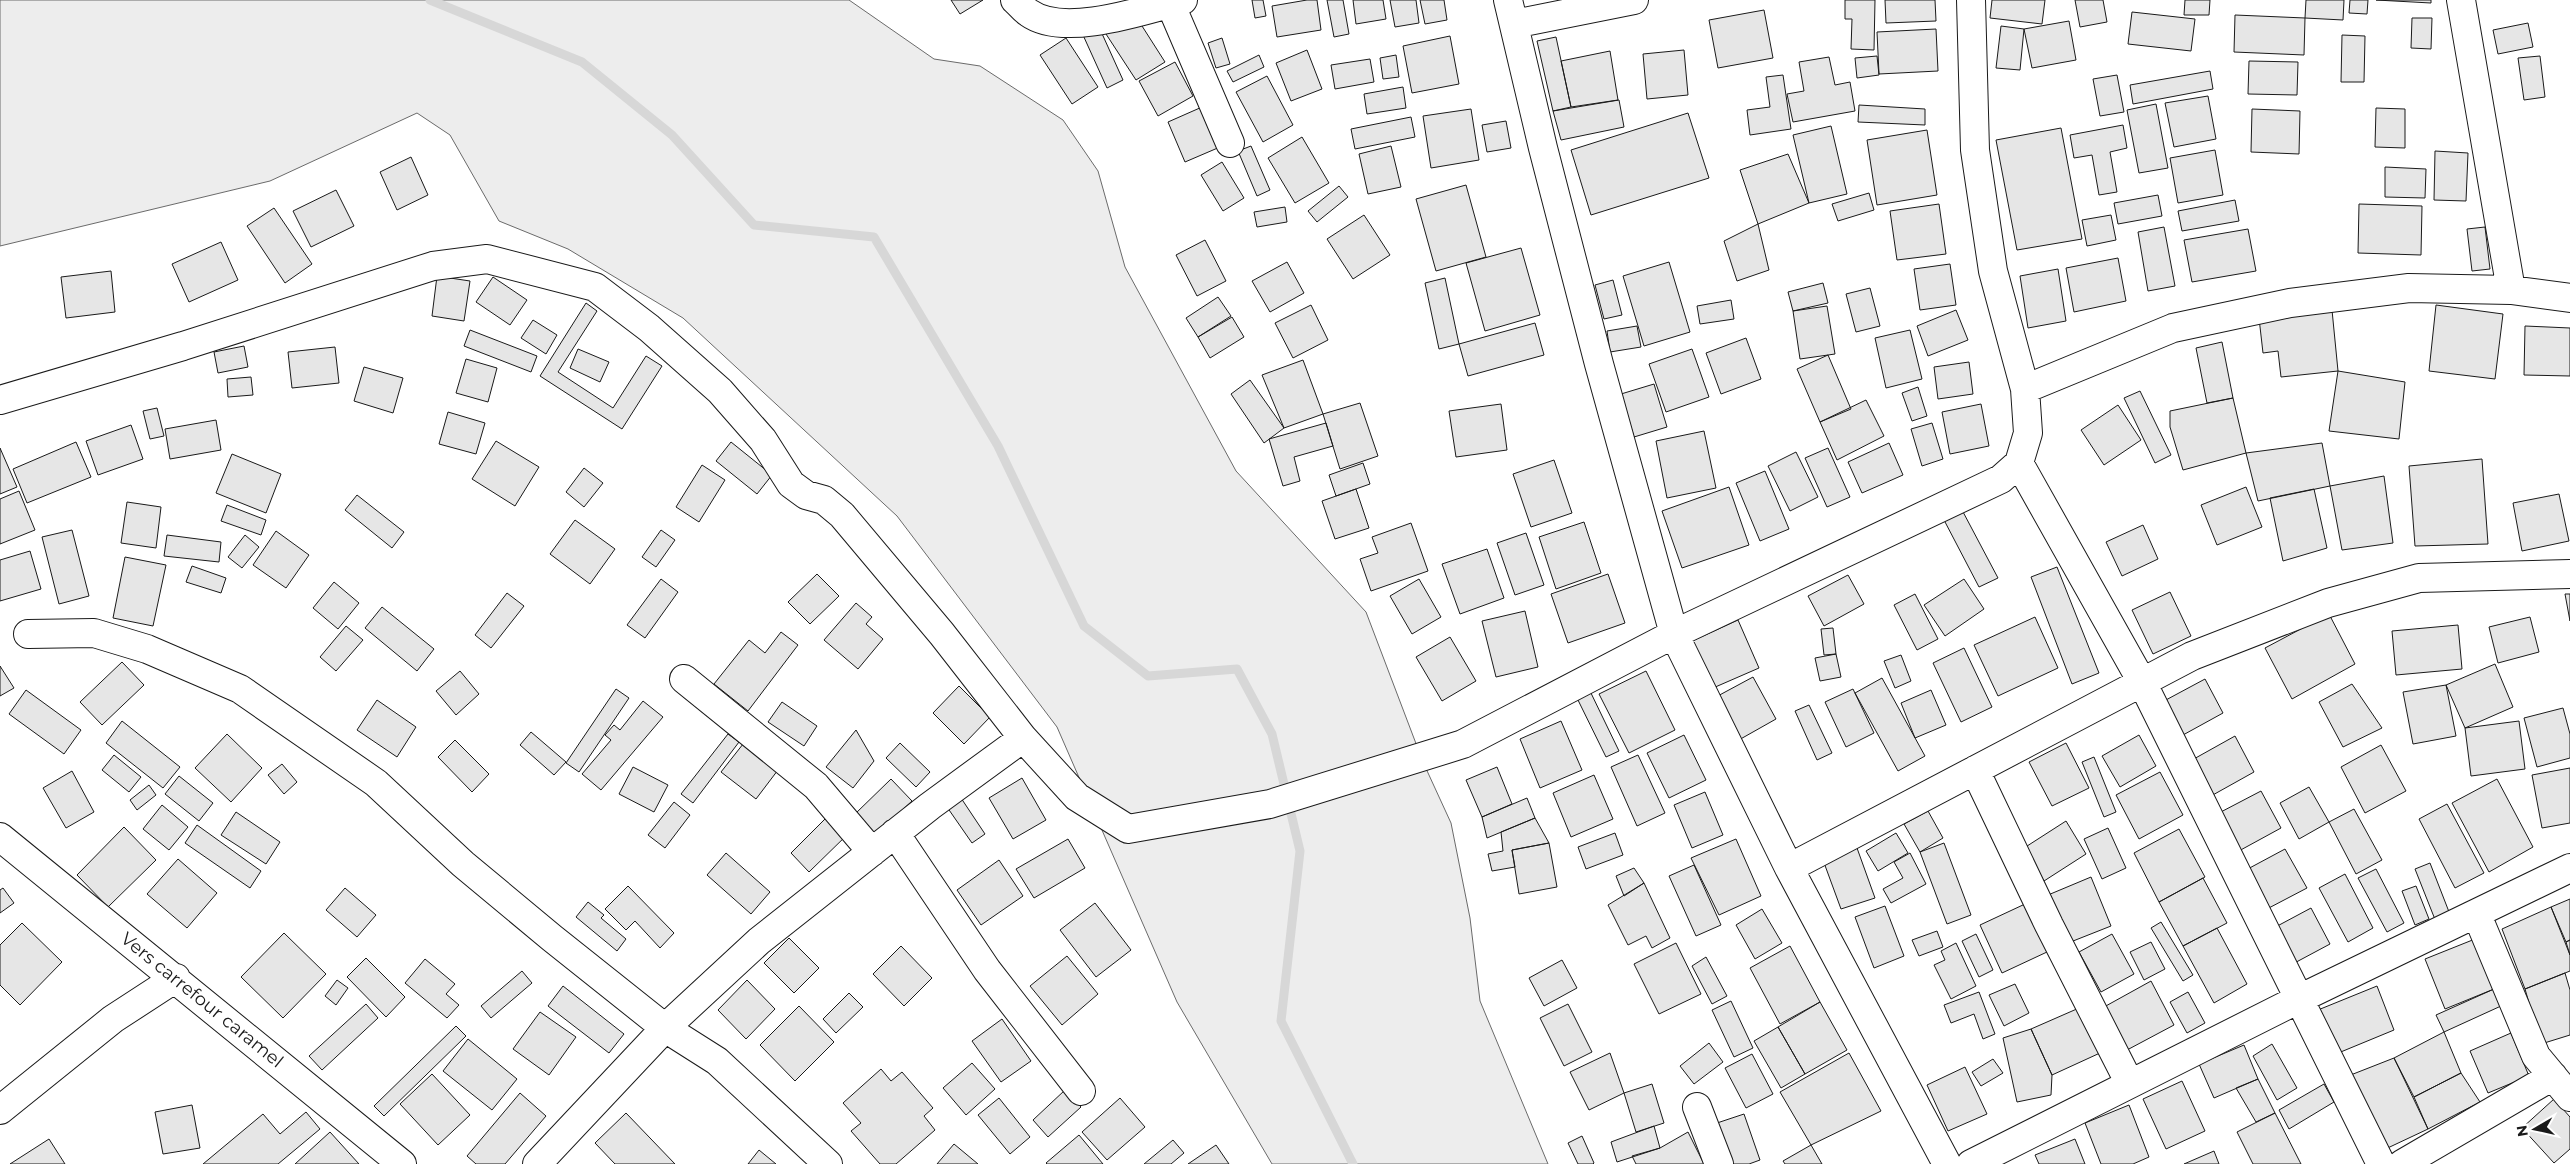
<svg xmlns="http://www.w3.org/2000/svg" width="2570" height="1164" viewBox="0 0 2570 1164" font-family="Montserrat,sans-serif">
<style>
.built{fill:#ededed;stroke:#6a6a6a}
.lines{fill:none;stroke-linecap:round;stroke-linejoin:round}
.stream{stroke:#d7d7d7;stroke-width:9}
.building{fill:#e6e6e6;stroke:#1a1a1a}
.minor-casing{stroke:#1a1a1a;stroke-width:30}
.minor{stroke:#fff;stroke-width:28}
.labels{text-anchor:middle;stroke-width:4;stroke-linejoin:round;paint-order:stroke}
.street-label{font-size:18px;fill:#1a1a1a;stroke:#fff}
</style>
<rect width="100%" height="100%" fill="#fff"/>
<path class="built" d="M0,0h849l85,59 46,7 83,54 35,51 27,96 111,204 130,141 57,150 28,61 19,95 10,83 68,163h-276l-95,-162 -120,-275 -160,-211 -214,-198 -115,-69 -69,-28 -49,-86 -33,-22 -147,68 -270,65z"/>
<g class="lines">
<path class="stream" d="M430,0l152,62 90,73 82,90 120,12 124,209 86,180 64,50 89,-7 35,65 28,117 -19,170 72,143"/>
</g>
<path class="building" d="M951,0h32l-23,14z
M1252,0h11l3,16 -11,2z
M1307,0h10l4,30 -44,7 -5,-31z
M1327,0h16l6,34 -15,3z
M1353,0h30l3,19 -30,5z
M1390,0h26l3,23 -24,4z
M1420,0h24l3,20 -22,4z
M1845,0h30l-1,50 -23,-1 1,-30h-7z
M1885,0h50l1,21 -50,2z
M1992,0h53l-3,24 -52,-6z
M2075,0h28l4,22 -27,5z
M2185,0h25l-1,15h-25z
M2306,0h38l-1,20 -38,-2z
M2350,0h18l-1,14 -18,-1z
M2376,0h55v3z
M1764,10l9,48 -55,10 -9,-48z
M2132,12l63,7 -4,32 -63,-7z
M1135,15l30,47 -29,18 -30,-46z
M2235,15l70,3 -1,37 -70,-3z
M2412,18h20l-1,31 -20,-1z
M2069,21l7,39 -44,8 -8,-39z
M2528,23l5,24 -35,7 -5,-24z
M2001,26l23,3 -4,41 -24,-2z
M1099,27l24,53 -16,8 -24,-53z
M1936,29l2,42 -59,3 -2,-42z
M2342,35l23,1 -1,46h-23z
M1450,36l9,48 -47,9 -9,-47z
M1556,37l15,70 -18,4 -16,-70z
M1066,38l32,49 -26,17 -32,-49z
M1222,38l8,26 -14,4 -8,-25z
M1307,50l15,39 -31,12 -15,-38z
M1684,50l4,45 -41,4 -4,-45z
M1610,51l8,49 -47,7 -10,-46z
M1259,55l5,12 -31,15 -6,-11z
M1396,55l3,22 -16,2 -3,-21z
M1877,56l2,19 -22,3 -2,-20z
M2540,56l5,41 -21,3 -6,-42z
M1829,57l6,28 15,-3 5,29 -62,11 -6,-28 17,-3 -5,-29z
M1370,59l4,23 -39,7 -4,-24z
M2249,61l49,1 -1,33 -49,-1z
M1175,62l18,34 -35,20 -19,-35z
M2210,71l3,18 -80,15 -3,-19z
M1783,75l8,54 -41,6 -3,-25 23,-3 -4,-30z
M2117,75l7,37 -24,4 -7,-37z
M1267,76l26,49 -30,17 -27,-50z
M1403,87l3,21 -39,6 -3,-20z
M2208,96l8,43 -42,8 -9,-44z
M1619,100l5,27 -63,13 -8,-29z
M2156,104l12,64 -29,5 -12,-63z
M1859,105l66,4v16l-67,-3z
M1202,107l18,40 -35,15 -17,-40z
M2376,108l29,1v39l-30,-1z
M1471,109l8,51 -48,8 -8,-52z
M2252,109l48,2 -1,43 -48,-2z
M1688,113l21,65 -118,37 -20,-65z
M1411,117l4,20 -60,12 -4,-20z
M1506,121l5,27 -24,4 -5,-27z
M2123,125l4,23 -17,4 7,40 -18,3 -7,-40 -18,3 -4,-23z
M1831,126l16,68 -38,9 -16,-68z
M2061,128l21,111 -65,11 -21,-110z
M1927,130l10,65 -60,10 -10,-65z
M1302,137l27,46 -34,20 -27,-45z
M1251,146l19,44 -13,6 -19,-45z
M1391,146l10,41 -33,7 -9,-40z
M2215,150l8,45 -45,8 -8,-45z
M2435,151l33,2 -2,48 -32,-1z
M1788,154l21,49 -51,21 -18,-54z
M411,157l17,38 -31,15 -17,-38z
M1222,162l22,36 -21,13 -22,-36z
M2385,167l41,2 -1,29 -40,-1z
M1466,185l20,72 -50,14 -20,-72z
M1339,186l9,11 -31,25 -9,-11z
M336,190l18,36 -43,21 -18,-36z
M1869,193l5,17 -36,11 -6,-17z
M2158,195l4,21 -44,8 -4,-21z
M2235,200l4,21 -57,10 -4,-20z
M1939,204l7,50 -49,6 -7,-49z
M2359,204l63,2 -1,49 -63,-2z
M1285,207l2,15 -30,5 -3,-15z
M274,208l38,56 -27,19 -38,-57z
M1364,215l26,40 -37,24 -26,-40z
M2111,215l5,25 -29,6 -5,-26z
M1758,224l11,46 -32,11 -13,-40z
M2164,227l11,59 -27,5 -10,-59z
M2485,227l5,42 -18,2 -5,-42z
M2248,229l8,42 -64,11 -8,-42z
M1205,240l21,41 -29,15 -21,-41z
M221,242l17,38 -49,22 -17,-38z
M1521,248l19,67 -55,16 -19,-68z
M2118,258l8,43 -52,11 -8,-44z
M1287,262l17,31 -34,19 -18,-31z
M1669,262l21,70 -46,14 -21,-70z
M1950,264l6,41 -36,5 -6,-41z
M2058,269l8,52 -38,7 -8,-52z
M111,271l4,41 -49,6 -5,-41z
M437,276l33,5 -6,40 -32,-5z
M493,277l34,23 -17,25 -34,-23z
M1445,278l14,66 -20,5 -14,-66z
M1613,280l9,35 -18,4 -9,-34z
M1823,283l5,20 -35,8 -5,-19z
M1870,288l10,38 -24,6 -10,-38z
M1218,297l13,19 -33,21 -12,-19z
M1731,300l3,19 -34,5 -3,-18z
M586,303l11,8 -39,61 55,36 33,-52 16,10 -40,63 -82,-53z
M1311,305l17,35 -35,18 -18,-35z
M2436,305l67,9 -8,65 -66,-8z
M1827,306l8,48 -35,5 -7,-48z
M1956,310l12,30 -40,16 -11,-30z
M2332,310l6,61 -57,6 -3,-26 -15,2 -4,-35z
M1232,317l12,20 -34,21 -12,-21z
M533,320l24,15 -11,19 -25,-16z
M1535,323l9,32 -76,21 -9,-32z
M1637,326l4,21 -31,5 -3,-21z
M2525,326l45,2v48l-46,-1z
M470,330l67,26 -6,16 -67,-26z
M1910,330l12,49 -36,9 -11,-50z
M1746,338l15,41 -40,15 -15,-41z
M2222,342l11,56 -26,5 -11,-55z
M244,346l4,21 -30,6 -4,-21z
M335,347l4,36 -47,5 -4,-36z
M578,349l31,13 -9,20 -30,-14z
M1692,349l17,48 -43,15 -17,-48z
M1828,355l23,54 -31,13 -23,-53z
M466,359l31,9 -9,34 -32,-9z
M1303,360l20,54 -39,14 -22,-53z
M1969,362l4,32 -35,5 -4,-32z
M364,367l39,11 -10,35 -39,-12z
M2338,371l67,11 -6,57 -70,-8z
M251,377l2,18 -25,2 -1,-18z
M1250,380l34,48 -20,15 -33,-49z
M1654,384l13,43 -33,10 -13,-43z
M1918,387l9,29 -15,5 -10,-28z
M2140,391l31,64 -16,8 -31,-65z
M2233,398l13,55 -63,17 -13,-43v-16z
M1866,400l18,36 -47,24 -17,-38z
M1360,403l18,53 -38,13 -17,-55z
M1501,404l6,46 -51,7 -7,-46z
M1981,404l8,42 -39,8 -8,-42z
M2118,405l23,35 -37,25 -23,-35z
M157,408l7,28 -14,3 -7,-28z
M448,412l37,11 -9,31 -37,-10z
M216,420l5,30 -51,9 -5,-30z
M1326,423l7,23 -39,11 6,24 -17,5 -14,-47z
M1932,423l11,36 -21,7 -11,-37z
M131,425l12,34 -45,16 -12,-34z
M1704,431l12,57 -49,10 -11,-57z
M496,441l43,26 -24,39 -43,-27z
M76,442l15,35 -64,26 -14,-34z
M731,442l41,33 -15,19 -41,-33z
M1889,443l14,32 -41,18 -14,-31z
M2322,443l8,43 -72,15 -12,-48z
M0,448l17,39 -17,7z
M1828,448l22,49 -23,10 -22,-49z
M1796,452l22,45 -28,14 -22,-45z
M232,454l49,20 -15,39 -50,-20z
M2482,459l6,85 -73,2 -6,-80z
M1554,460l18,53 -41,14 -18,-53z
M1363,463l7,21 -34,12 -7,-21z
M702,465l23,15 -26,42 -23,-15z
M584,468l19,15 -19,24 -18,-15z
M1765,471l24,58 -29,12 -24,-58z
M2384,476l9,67 -51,7 -12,-64z
M1729,487l20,58 -67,23 -20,-57z
M2246,487l16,40 -45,18 -16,-40z
M1356,489l13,39 -34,11 -13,-38z
M2314,489l13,59 -44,13 -13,-63z
M19,491l16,39 -35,14v-45z
M2559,494l10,47 -47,10 -9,-48z
M357,495l47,37 -12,16 -47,-38z
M127,502l34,5 -5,41 -35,-5z
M227,505l39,15 -5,15 -40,-14z
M1962,510l36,68 -19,9 -35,-67z
M575,520l40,29 -25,35 -40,-30z
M1584,522l17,51 -45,16 -17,-52z
M1411,523l17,48 -57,20 -11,-32 18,-6 -6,-16z
M2143,525l15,34 -36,17 -16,-34z
M72,530l17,66 -30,8 -17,-67z
M661,530l14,10 -19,27 -14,-10z
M276,531l33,24 -23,33 -33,-23z
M1526,533l18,52 -29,10 -18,-52z
M167,535l54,7 -2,20 -55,-6z
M245,535l14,12 -17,21 -14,-11z
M1487,549l17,49 -44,16 -18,-50z
M30,551l11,38 -41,12v-41z
M125,557l41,8 -13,61 -40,-8z
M192,566l34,12 -5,15 -35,-11z
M2057,567l42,106 -27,11 -41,-107z
M817,574l22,22 -29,28 -22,-22z
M1608,574l17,49 -57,20 -17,-49z
M1848,575l16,29 -40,22 -16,-30z
M661,579l17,13 -33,46 -18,-13z
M1419,579l22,38 -29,17 -22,-38z
M1964,579l20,30 -39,27 -21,-31z
M334,582l25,21 -21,26 -25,-21z
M2170,592l21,44 -38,18 -21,-44z
M507,593l17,13 -33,42 -16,-13z
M1915,594l23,45 -21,11 -23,-45z
M2565,594h5v27z
M856,603l16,14 -6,7 17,15 -25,30 -34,-29z
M382,607l52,42 -17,22 -52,-43z
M1525,611l13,56 -42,10 -14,-56z
M2329,614l26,50 -63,35 -27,-51z
M2035,617l23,51 -60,28 -24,-51z
M2530,617l9,35 -41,11 -9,-36z
M1738,620l21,48 -46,20 -21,-47z
M2458,625l4,44 -66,6 -4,-44z
M346,626l17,14 -27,31 -16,-14z
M1833,628l3,26 -12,1 -3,-26z
M781,632l17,13 -50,66 -34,-27 35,-44 16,13z
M1450,637l26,44 -34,20 -26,-44z
M1964,648l28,59 -31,15 -28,-59z
M1836,654l5,23 -21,4 -5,-23z
M1901,655l10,26 -16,7 -11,-27z
M122,662l22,23 -42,40 -22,-23z
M2495,664l18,43 -48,21 -19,-43z
M0,666l14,22 -14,8z
M460,671l19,23 -23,21 -20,-24z
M1646,671l29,59 -46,23 -30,-59z
M1753,677l23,42 -39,22 -23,-43z
M1882,678l43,78 -27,15 -43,-78z
M2205,679l18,34 -40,22 -19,-34z
M2352,684l30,44 -39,19 -24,-45z
M2446,685l10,51 -43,8 -10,-52z
M959,686l31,31 -26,27 -31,-31z
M616,689l13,9 -50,74 -13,-9z
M1589,689l30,62 -13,6 -30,-61z
M1853,689l21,44 -28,14 -21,-45z
M26,690l55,40 -17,24 -55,-40z
M1931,690l15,35 -31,13 -14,-35z
M377,700l39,27 -19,30 -40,-27z
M643,701l20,16 -62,73 -19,-16 29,-34 -6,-5 9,-10 6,5z
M782,702l35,24 -13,20 -36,-24z
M1809,705l23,48 -15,7 -22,-49z
M2563,708l7,26v24l-33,9 -13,-49z
M122,721l58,46 -17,21 -57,-45z
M1561,721l21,49 -42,18 -20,-49z
M2519,721l6,48 -54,7 -6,-48z
M856,730l18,31 -21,27 -27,-21z
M531,732l35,30 -12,13 -34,-30z
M227,734l35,34 -31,34 -36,-34z
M728,734l11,8 -46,61 -12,-9z
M1684,735l22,45 -37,18 -22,-45z
M2139,735l17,31 -36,21 -18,-31z
M2235,736l19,36 -43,24 -19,-36z
M747,739l34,27 -25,33 -35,-27z
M455,740l34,34 -17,18 -34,-35z
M900,743l30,29 -14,15 -30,-29z
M2066,743l23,45 -37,18 -23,-44z
M2381,745l25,46 -41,22 -24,-46z
M114,755l27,22 -12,15 -27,-22z
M1638,755l27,58 -28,13 -26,-59z
M2094,757l22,55 -12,5 -22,-55z
M282,764l15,18 -13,12 -16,-19z
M633,767l35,18 -14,27 -35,-18z
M1497,767l15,37 -30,13 -16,-37z
M2570,768v55l-28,5 -10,-53z
M72,771l22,41 -28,16 -23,-40z
M2160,772l23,43 -44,24 -23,-44z
M1594,775l19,44 -42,18 -18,-44z
M179,776l34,27 -14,18 -34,-27z
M1022,778l24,42 -33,19 -24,-41z
M891,779l21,22 -37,34 -20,-21z
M2497,779l36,68 -44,25 -37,-69z
M149,785l7,10 -19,15 -7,-10z
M2309,787l20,35 -30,17 -19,-36z
M2261,791l20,37 -44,24 -20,-38z
M1705,792l18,43 -31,13 -18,-43z
M961,798l24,36 -13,9 -25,-36z
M1527,798l8,20 -48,20 -5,-21z
M674,802l16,13 -25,33 -17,-13z
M2447,804l37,69 -29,15 -36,-69z
M162,805l26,22 -19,23 -26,-21z
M2354,809l28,51 -26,14 -27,-52z
M1928,811l15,27 -23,14 -16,-28z
M236,812l44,30 -14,22 -45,-29z
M831,813l19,19 -41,40 -18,-19z
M1535,818l14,25 -37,7 3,17 -23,4 -4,-17 15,-3 -2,-19z
M2066,821l20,33 -42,27 -20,-33z
M197,825l64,46 -11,17 -65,-45z
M124,827l32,33 -48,47 -31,-32z
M2108,828l18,40 -24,11 -18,-40z
M2179,829l26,48 -46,25 -25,-49z
M1615,833l8,22 -37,14 -8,-22z
M1896,833l12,20 -30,18 -12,-20z
M1068,839l17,29 -51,30 -18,-29z
M1736,839l25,57 -42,19 -28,-57z
M1549,843l8,44 -38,7 -7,-44z
M1944,843l27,72 -24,9 -27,-72z
M1857,848l18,50 -34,11 -18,-49z
M2285,849l22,39 -42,22 -21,-39z
M726,853l44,39 -19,22 -44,-39z
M1910,853l16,31 -35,19 -8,-14 20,-11 -9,-16z
M178,859l39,34 -30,35 -40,-34z
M999,860l24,36 -42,29 -24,-35z
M2430,863l21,54 -15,5 -21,-53z
M1694,865l27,60 -25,11 -27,-60z
M1634,868l10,15 -20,13 -8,-20z
M2376,869l28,54 -17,9 -29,-54z
M2345,874l28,54 -25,14 -29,-54z
M2091,877l20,49 -43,17 -20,-48z
M2203,878l24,45 -44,23 -24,-44z
M1644,883l26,55 -18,10 -6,-12 -18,9 -20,-40z
M628,886l46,47 -14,15 -25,-27 -9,9 -21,-21z
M2416,886l13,33 -14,6 -13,-34z
M3,888l11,15 -14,10v-23z
M345,888l31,27 -19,22 -31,-27z
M2570,899v41l-4,2 -15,-35z
M588,902l16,13 -3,3 25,21 -9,12 -41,-34z
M1095,903l36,47 -35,27 -36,-47z
M2025,904l22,48 -45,21 -22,-48z
M1885,906l19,50 -30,12 -19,-51z
M2551,907l19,48v16l-45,18 -23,-60z
M2311,908l19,36 -43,23 -19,-36z
M1762,909l20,34 -27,16 -19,-34z
M2161,922l32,53 -10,6 -32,-53z
M22,923l40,39 -42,43 -20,-20v-40z
M2217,928l30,56 -33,19 -31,-57z
M1937,931l6,16 -24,9 -7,-16z
M284,933l42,41 -43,44 -42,-41z
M1976,934l17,36 -14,7 -17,-36z
M2112,934l22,40 -33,18 -22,-40z
M789,938l30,30 -25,25 -30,-30z
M2475,939l19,50 -49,20 -20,-50z
M2570,940v15l-4,-13z
M2151,942l14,27 -21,11 -14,-28z
M1676,943l25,51 -42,20 -25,-50z
M1956,943l20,43 -25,13 -17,-34 11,-5 -4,-9z
M901,946l31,32 -28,28 -31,-32z
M1790,946l30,56 -40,22 -30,-56z
M1067,956l31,38 -36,31 -32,-39z
M1706,957l21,39 -15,8 -20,-38z
M366,958l39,39 -19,20 -39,-40z
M425,959l30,25 -9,10 13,11 -12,13 -42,-35z
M1562,960l15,28 -33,18 -15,-28z
M522,971l10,12 -41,35 -10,-12z
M2565,973l5,17v45l-29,9 -16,-55z
M337,980l11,8 -12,17 -11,-9z
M747,980l28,29 -29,30 -28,-29z
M2151,981l23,44 -47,25 -23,-43z
M2015,984l14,29 -25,13 -15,-31z
M563,986l61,48 -15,19 -61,-47z
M2377,986l17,44 -63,26 -18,-44z
M2494,989l7,17 -57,26 -8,-17z
M1979,992l16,42 -12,5 -9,-25 -23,9 -7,-18z
M2188,992l17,31 -18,10 -17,-31z
M849,993l14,14 -27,26 -13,-14z
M1731,1001l22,47 -19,9 -22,-47z
M1820,1002l27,48 -42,24 -27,-47z
M366,1004l12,14 -56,52 -13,-14z
M1568,1004l24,48 -28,14 -24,-48z
M799,1006l35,36 -39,39 -35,-36z
M2079,1008l21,45 -48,22 -21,-46z
M540,1012l36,25 -27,38 -36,-26z
M1002,1019l29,42 -30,21 -29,-41z
M456,1026l10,10 -82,80 -10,-10z
M1778,1027l27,47 -24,14 -27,-47z
M2031,1029l21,46 -1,20 -34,7 -14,-64z
M2444,1032l17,41 -47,24 -20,-39z
M2511,1033l18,43 -41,17 -18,-42z
M468,1039l49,40 -25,31 -49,-39z
M1709,1043l14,19 -29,22 -14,-18z
M2272,1044l25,44 -20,12 -24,-44z
M2244,1045l14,34 -44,19 -15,-34z
M1610,1053l14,40 -35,17 -19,-38z
M1849,1053l32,58 -70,34 -31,-53z
M1752,1054l21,40 -27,14 -21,-40z
M2394,1058l34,71 -51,24 -34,-75z
M1993,1059l10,14 -22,13 -9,-14z
M972,1063l23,26 -29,26 -23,-27z
M1965,1067l22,47 -39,17 -21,-46z
M881,1069l10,12 11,-9 31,36 -9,8 11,14 -39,34h-16l-29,-33 10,-8 -18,-20z
M2461,1073l19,29 -52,27 -14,-32z
M432,1074l38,41 -32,30 -38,-41z
M2258,1079l17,34 -19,9 -20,-34z
M2182,1081l23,50 -39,18 -23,-50z
M1652,1084l12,39 -28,9 -12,-39z
M2324,1084l10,18 -45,27 -10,-19z
M1065,1090l16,17 -33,30 -15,-17z
M520,1093l26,23 -41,48h-29l-9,-8z
M999,1098l31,39 -20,17 -32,-39z
M1120,1098l25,29 -38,33 -25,-28z
M2554,1099l16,18v32l-16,14 -32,-35z
M192,1105l8,43 -37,6 -8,-42z
M2129,1105l20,52 -16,7h-32l-16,-41z
M306,1112l14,17 -42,35h-75l60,-50 17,20z
M626,1113l49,51h-60l-20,-21z
M2275,1113l26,51h-48l-16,-32z
M1744,1114l16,46 -11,4h-17l-15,-41z
M1654,1126l6,22 -43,14 -6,-20z
M330,1132l29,32h-64z
M1688,1132l16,32h-68l-4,-8 28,-8z
M1079,1135l24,29h-56l-1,-1z
M1582,1136l12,27 -1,1h-15l-10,-21z
M49,1139l16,25h-55z
M2075,1139l10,25h-46l-4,-9z
M1173,1140l11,13 -13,11h-27z
M954,1144l24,20h-41z
M1216,1145l13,19h-41z
M1811,1145l11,19h-37l-2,-3z
M759,1150l17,14h-28z
M2214,1151l5,13h-35z"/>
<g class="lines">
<g class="minor-casing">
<path id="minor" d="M1015,0c5,4 9,10 14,13 35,25 116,-3 154,-13
M1508,0l35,148 56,216 75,270 115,234 158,296
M2461,0l50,290
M1170,3l60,140
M1514,24l120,-24
M2025,389l148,-61 117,-25 119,-15 102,2 59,8
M0,400l183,-54 250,-80 54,-7 108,28 54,41 71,63 43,49 28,44 15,11 18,5 18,15 100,119 81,104 -93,68 -171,135 -94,87 -128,136
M2019,463l123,219 239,482
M28,634l66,-1 53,16 93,40 136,94 87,81 89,74 113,90 52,33 111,103
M684,679l132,107 56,66
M1023,738l54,59 51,32 142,-25 193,-60 211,-110 327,-155 18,-16 9,-30 -3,-44 -32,-118 -18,-121 -4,-150
M1975,770l74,155 81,159
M895,833l92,137 94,121
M0,837l402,327
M1789,868l403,-212 136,-53 91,-25 151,-4
M2477,915l59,141 34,41
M1697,1107l22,57
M0,1110l113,-91 63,-41
M1971,1164l328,-165 271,-131
M2402,1164l151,-88"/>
</g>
<use href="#minor" class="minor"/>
</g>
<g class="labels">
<g class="street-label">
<text transform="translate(202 1000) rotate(39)" y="6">Vers carrefour caramel</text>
</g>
</g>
<g transform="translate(2535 1129) rotate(261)" stroke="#ffffff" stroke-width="4" paint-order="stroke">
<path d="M0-4L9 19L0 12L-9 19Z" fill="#1a1a1a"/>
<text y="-8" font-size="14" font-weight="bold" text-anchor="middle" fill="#1a1a1a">N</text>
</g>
</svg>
